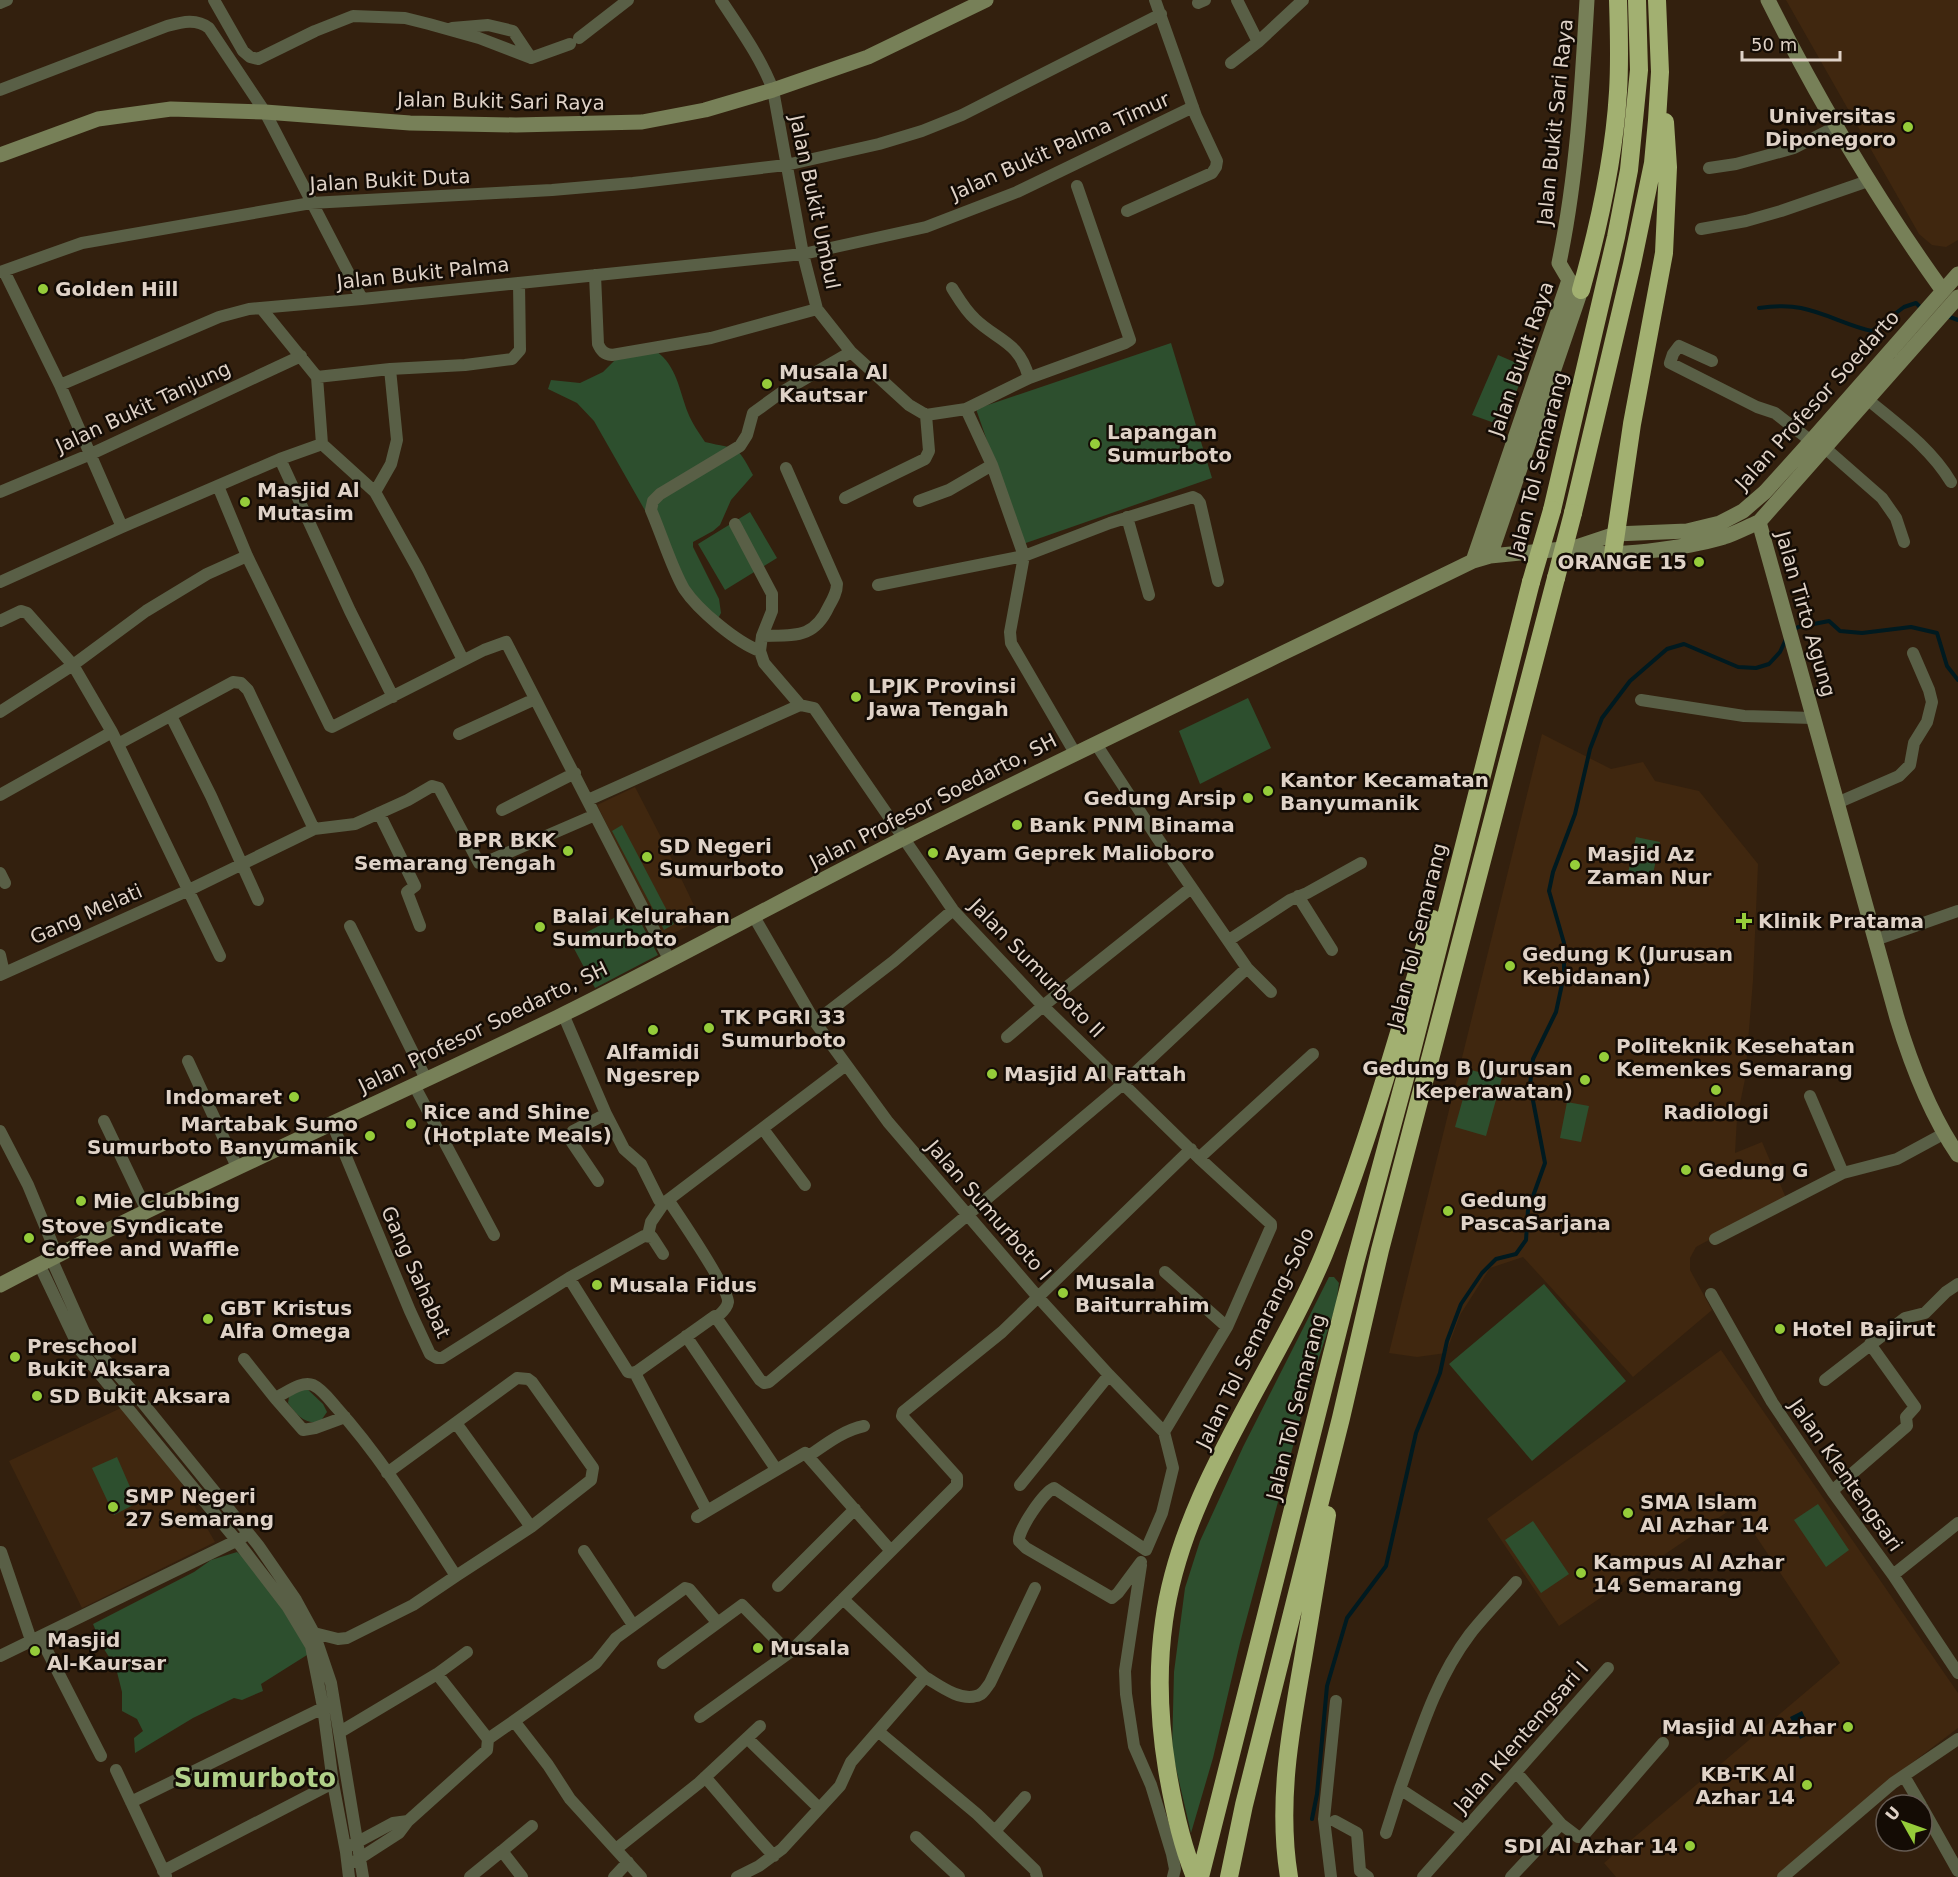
<svg xmlns="http://www.w3.org/2000/svg" width="1958" height="1877" viewBox="0 0 1958 1877" font-family="'DejaVu Sans',sans-serif">
<style>
.built{fill:#40270f}
.green{fill:#2d4f2e}
.water{fill:#001a20}
.lines{fill:none;stroke-linecap:round;stroke-linejoin:round}
.stream{stroke:#001a20;stroke-width:4}
.street{stroke:#595f46;stroke-width:12}
.secondary{stroke:#778058;stroke-width:15}
.highway{stroke:#a2b071;stroke-width:18}
.highway-bridge{stroke:#a2b071;stroke-width:18}
.poi-dot{fill:#95cc3a;stroke:#140c05;stroke-width:2}
.labels{text-anchor:middle;stroke-width:5;stroke-linejoin:round;paint-order:stroke}
.street-label{font-size:20px;fill:#dfd2c7;stroke:#140c05}
.poi-label{font-size:20px;font-weight:bold;fill:#dfd2c7;stroke:#140c05;text-anchor:start}
.district-label{font-size:26px;font-weight:bold;fill:#b0d089;stroke:#140c05}
</style>
<rect width="100%" height="100%" fill="#33200e"/>
<path class="built" d="M1786,0h172v240l-12,7 -14,-2 -13,-11z
M1542,734l69,35 32,-7 12,19 44,10 59,73 -5,116 -8,99 -8,39 -2,35 27,-11 24,56 -90,49 -6,11v12l22,40 -79,67 -110,-120 -33,11 -30,47 -14,38 -29,4 -28,-4z
M635,787l31,60 35,73 -38,18 -66,-133z
M1721,1350l237,343v35l-66,50 -114,99h-162l-12,-14 236,-200 -104,-157 -177,120 -72,-107z
M123,1407l52,65 40,70 -133,66 -73,-147z"/>
<path class="green" d="M1171,343l41,135 -189,66 -47,-135z
M656,351c21,15 23,39 32,62 4,10 11,20 17,29 33,8 31,1 48,33l-22,25 -11,25 -7,6 -20,11v5l26,52 2,14 -6,11 -11,-10 -110,-193 -17,-18 -29,-14 3,-9 29,3 23,-11 15,-15z
M1498,355l28,12 -23,59 -31,-11z
M750,512l27,46 -52,32 -27,-46z
M1248,698l23,50 -71,36 -21,-53z
M622,825l52,99 -10,6 -52,-99z
M1636,837l24,5 -8,36 -24,-5z
M633,908l25,47 -63,33 -25,-47z
M1471,1070l31,8 -16,58 -31,-9z
M1567,1102l22,4 -8,36 -21,-4z
M1329,1277h5l5,6 -3,22 -30,93 -66,245 -27,115 -22,75 -19,-82 2,-79 11,-84 15,-47 43,-94z
M1544,1284l82,97 -94,80 -83,-97z
M304,1386l19,18 4,8 -7,10c-15,3 -24,-8 -32,-19l1,-6z
M117,1457l20,46 -23,12 -22,-47z
M1818,1504l31,46 -23,17 -32,-47z
M1533,1521l36,53 -28,19 -36,-53z
M237,1552l14,12 57,81 -1,10 -46,29 2,7 -21,9 -8,-2 -41,20 -58,35 -1,-15 9,-7 -6,-12 -15,-8v-19l-6,-24 -14,-22 -9,-22 101,-52 17,-12z"/>
<path class="water" d="M1802,1711l10,22 -12,6 -10,-22z"/>
<g class="lines">
<path class="stream" d="M1759,308c14,-2 28,-3 42,0 25,5 47,18 71,23l32,-24 12,-4 6,6
M1947,316l11,4
M1794,630l4,-3 31,-6 11,10 22,2 49,-6 26,6 10,33 11,14
M1312,1819l5,-25 10,-108 20,-68 39,-52 30,-133 24,-60 7,-32 14,-37 21,-31 14,-14 20,-5 10,-14 2,-30 17,-47 -15,-78 3,-26 23,-47 8,-37v-32l-15,-52 4,-19 22,-58 15,-65 12,-31 28,-37 37,-32 17,-5 54,23 18,1 13,-4 11,-12 7,-15"/>
<path class="street" d="M214,0l29,51 7,6 8,2 57,-28 38,-15 52,2 24,6 50,14 52,20 39,-14
M721,0c19,29 40,58 52,90l30,164 14,55 34,43 58,53 17,10 40,-6 26,56 32,91 -14,76 1,11 64,110
M1237,0l21,42
M0,3l7,-3
M1198,3l7,-3
M452,28l36,-3 25,6 18,27
M579,38l49,-38
M1231,63l27,-21 45,-42
M0,90l167,-64c15,-4 29,-8 42,2l56,84 97,187
M1709,168l27,-4 58,-16 41,-21
M1127,211l85,-38 4,-6 1,-6 -21,-45 -41,-116
M1701,229l45,-8 35,-10 87,-30
M4,271l56,114 62,142
M0,272l82,-29 229,-40 241,-13 81,-7 153,-18 93,-21 43,-13 40,-16 199,-101
M595,275l3,69c3,7 6,10 14,11l99,-17 106,-29
M952,288c7,11 13,22 23,31 23,22 44,22 54,59l-63,31
M261,308l56,69 5,67
M1712,361l-33,-15 -6,8 -3,9 87,44 18,6 36,28
M317,377l73,-8 75,-4 47,-6 8,-9 -1,-67
M1029,378l96,-35 5,-3 -53,-154
M60,385l159,-68 30,-8 113,-10 441,-45 123,-27 91,-35 176,-85
M1867,399c30,25 63,48 84,83
M322,444l53,48 43,77 45,91
M1825,448l57,50 14,20 8,24
M280,459l70,152 43,86
M786,468l51,116c0,8 -4,15 -8,22 -15,33 -34,29 -67,30l-2,15 4,12 36,42
M218,486l29,70 83,170 2,1 152,-77 22,-8 163,317
M0,492l91,-38 210,-98
M375,492l16,-28 6,-24 -7,-71
M845,498l80,-39 4,-8 -3,-36
M919,501l30,-11 43,-25
M1127,517l22,78
M735,524l37,70v17l-10,25
M0,582l122,-55 158,-68 42,-15
M878,585l146,-29 86,-33 83,-26 4,2 3,4 18,78
M0,621l21,-10 6,2 46,52 39,67 108,224
M760,651c-24,-9 -62,-41 -76,-62 -12,-20 -23,-56 -33,-79l2,-9 7,-7 80,-48 7,-11 6,-22 29,-21 69,-40
M1641,700l103,16 69,2
M0,712l73,-47 73,-54 61,-37 40,-18
M171,716l40,80 47,104
M459,734l76,-35
M118,744l115,-62 8,1 7,7 66,139
M0,795l112,-63
M588,800l212,-95 14,3 139,202 90,96 156,152 72,66v3l-44,100 -63,105
M1837,803l62,-27 11,-11 4,-22 13,-21 5,-20 -3,-12 -16,-37
M502,810l73,-37
M379,813l36,73 -8,6 13,34
M0,873l5,10
M1298,896l34,54
M753,915l62,107 73,100 149,174 72,79 55,57 9,36 -11,45 -16,37 -92,-62c-11,5 -36,42 -35,53l7,7 86,50 6,-5 23,-31
M350,926l76,153
M1229,940l61,-40 17,-7 54,-30
M1875,940l83,-29
M0,955l4,18
M1247,968l24,24
M0,975l189,-85 125,-61 41,-5 53,-24 24,-14 7,2 40,75h5l111,-48
M563,1014l43,100
M815,1022l79,-61 59,-51
M1007,1037l36,-31 148,-118
M188,1061l49,106
M414,1085l80,150
M1810,1096l33,77
M104,1121l43,90
M332,1123l78,188 20,43 7,4h5l127,-80 75,-42 8,1 11,17
M763,1129l42,56
M0,1131l28,54 29,70
M1199,1158l114,-104
M598,1181l-29,-43 4,-7 33,-17 18,35 17,15 18,36 5,3 182,-138
M669,1201c10,15 60,88 59,101 -1,7 -7,11 -11,15
M648,1235l3,-13 13,-19
M1715,1239l128,-66 54,-14 48,-26
M51,1258l33,74 9,14 49,56 116,143 38,55 18,33 17,50 32,194
M39,1264l41,86 157,191 50,65 24,40 12,61 10,76 13,69 3,25
M1165,1272l62,55
M569,1278l59,94 7,1 80,-57 45,64 4,3 5,-1 354,-298 124,-116 -91,-132 -60,-92
M1711,1294l61,108 60,89 61,84 65,98
M686,1336l90,133
M244,1359l31,39
M635,1373l72,138
M1825,1380l80,-62 20,-5 21,-21 12,-8
M456,1423l75,104
M810,1455c16,-11 34,-25 54,-29
M387,1473l130,-95 11,1 4,3 61,86 -2,12 -60,47 -75,49
M1020,1485l89,-110
M1832,1491l75,-65 -1,-9 9,-10 -45,-63
M697,1517l108,-64 86,98
M584,1551l49,74
M1,1552l30,88
M1141,1565l-16,106 1,23 8,52 17,39 21,69 3,15 -2,8
M1893,1575l65,-52
M778,1586l77,-77
M314,1633l24,6 9,-1 66,-33 43,-29c-37,-57 -74,-118 -120,-169 -6,-7 -14,-18 -23,-22 -11,-5 -27,8 -38,13l28,32 12,-2 30,-11
M40,1637l61,119
M0,1656l242,-118
M663,1663l79,-58 47,48
M925,1677c14,8 34,24 51,19 7,-1 10,-8 14,-13l45,-95
M700,1717l89,-64 168,-168v-8l-55,-61 1,-4 99,-80 189,-183
M514,1721l82,-58 20,-25 69,-50 4,1 28,33
M340,1732l97,-58 30,-22
M879,1732l98,82 58,56 2,7
M747,1738l72,70
M488,1739l26,-18 34,44 22,34 71,78
M116,1770l50,106
M1904,1776l17,29
M705,1777c23,26 45,54 69,79
M131,1802l198,-97
M1922,1807l36,64
M1335,1821l22,12 3,38 8,6
M1561,1824l17,13h4l81,-94
M995,1831l30,-34
M1464,1831l-64,-42c19,-53 35,-109 70,-155 14,-18 31,-35 46,-52
M1386,1833l14,-44
M916,1837l43,40
M352,1845l41,-22 15,-2
M616,1849l83,-66 61,-57
M502,1851l30,-25
M354,1862l45,-29 9,-12 79,-71 1,-11 -51,-65
M163,1871l170,-88
M470,1877l32,-26 20,26
M614,1877l14,-15
M737,1877l22,-11 23,-17 58,-63 11,-24 74,-85 -82,-78
M1331,1877l-7,-58 12,-118
M1423,1877l185,-209
M1511,1877l50,-53 -45,-52
M1783,1877l110,-94 65,-44"/>
<path class="secondary" d="M1768,0c51,102 108,198 175,291
M0,155l98,-36 73,-10 94,3 145,11 106,2 126,-3 63,-12 68,-20 95,-33 118,-57
M1759,522l138,496c14,46 33,96 61,137
M1573,548c27,14 121,-2 151,-11 12,-4 23,-10 35,-15l199,-225
M1490,556l91,-266 -12,-10 -10,-17c18,-86 23,-175 28,-263
M1473,561l96,-281
M0,1285c183,-96 372,-178 558,-268 118,-58 234,-123 352,-182 187,-93 376,-183 563,-274l17,-5 83,-8 42,-14 72,-3 33,-8 23,-12 22,-19 46,-51 147,-167"/>
<path class="highway" d="M1581,290c18,-64 33,-131 37,-198 2,-31 1,-61 0,-92
M1552,510l64,-273 13,-67 10,-100 -2,-70
M1573,513l59,-249 21,-101 4,-43 3,-48 -3,-72
M1613,554l19,-130 32,-171 4,-86 -3,-45
M1195,1877c-14,-34 -22,-72 -28,-108 -8,-49 -10,-99 -3,-148 18,-132 110,-246 160,-367 44,-109 75,-223 109,-335
M1200,1877l155,-614 50,-185 126,-496
M1229,1877l15,-72 97,-387 39,-168 176,-672
M1289,1877c-12,-73 1,-145 14,-218 8,-48 16,-96 24,-144"/>
<path class="highway-bridge" d="M1556,578l17,-65
M1531,582l21,-72"/>
</g>
<g class="poi-dot">
<circle cx="1908" cy="127" r="6"/>
<circle cx="43" cy="289" r="6"/>
<circle cx="767" cy="384" r="6"/>
<circle cx="1095" cy="444" r="6"/>
<circle cx="245" cy="502" r="6"/>
<circle cx="1699" cy="562" r="6"/>
<circle cx="856" cy="697" r="6"/>
<circle cx="1268" cy="791" r="6"/>
<circle cx="1248" cy="798" r="6"/>
<circle cx="1017" cy="825" r="6"/>
<circle cx="568" cy="851" r="6"/>
<circle cx="933" cy="853" r="6"/>
<circle cx="647" cy="857" r="6"/>
<circle cx="1575" cy="865" r="6"/>
<path d="M1741 912h6v6h6v6h-6v6h-6v-6h-6v-6h6z"/>
<circle cx="540" cy="927" r="6"/>
<circle cx="1510" cy="966" r="6"/>
<circle cx="709" cy="1028" r="6"/>
<circle cx="653" cy="1030" r="6"/>
<circle cx="1604" cy="1057" r="6"/>
<circle cx="992" cy="1074" r="6"/>
<circle cx="1585" cy="1080" r="6"/>
<circle cx="1716" cy="1090" r="6"/>
<circle cx="294" cy="1097" r="6"/>
<circle cx="411" cy="1124" r="6"/>
<circle cx="370" cy="1136" r="6"/>
<circle cx="1686" cy="1170" r="6"/>
<circle cx="81" cy="1201" r="6"/>
<circle cx="1448" cy="1211" r="6"/>
<circle cx="29" cy="1238" r="6"/>
<circle cx="597" cy="1285" r="6"/>
<circle cx="1063" cy="1293" r="6"/>
<circle cx="208" cy="1319" r="6"/>
<circle cx="1780" cy="1329" r="6"/>
<circle cx="15" cy="1357" r="6"/>
<circle cx="37" cy="1396" r="6"/>
<circle cx="113" cy="1507" r="6"/>
<circle cx="1628" cy="1513" r="6"/>
<circle cx="1581" cy="1573" r="6"/>
<circle cx="758" cy="1648" r="6"/>
<circle cx="35" cy="1651" r="6"/>
<circle cx="1848" cy="1727" r="6"/>
<circle cx="1807" cy="1785" r="6"/>
<circle cx="1690" cy="1846" r="6"/>
</g>
<g class="labels">
<g class="street-label">
<text transform="translate(501 101) rotate(1)" y="7">Jalan Bukit Sari Raya</text>
<text transform="translate(1555 122) rotate(-84)" y="7">Jalan Bukit Sari Raya</text>
<text transform="translate(1060 146) rotate(-24)" y="7">Jalan Bukit Palma Timur</text>
<text transform="translate(390 180) rotate(-3)" y="7">Jalan Bukit Duta</text>
<text transform="translate(815 202) rotate(78)" y="7">Jalan Bukit Umbul</text>
<text transform="translate(423 273) rotate(-6)" y="7">Jalan Bukit Palma</text>
<text transform="translate(1521 359) rotate(-71)" y="7">Jalan Bukit Raya</text>
<text transform="translate(1817 400) rotate(-48)" y="7">Jalan Profesor Soedarto</text>
<text transform="translate(143 407) rotate(-25)" y="7">Jalan Bukit Tanjung</text>
<text transform="translate(1538 465) rotate(-76)" y="7">Jalan Tol Semarang</text>
<text transform="translate(1806 614) rotate(74)" y="7">Jalan Tirto Agung</text>
<text transform="translate(933 801) rotate(-27)" y="7">Jalan Profesor Soedarto, SH</text>
<text transform="translate(86 914) rotate(-24)" y="7">Gang Melati</text>
<text transform="translate(1417 936) rotate(-76)" y="7">Jalan Tol Semarang</text>
<text transform="translate(1037 968) rotate(46)" y="7">Jalan Sumurboto II</text>
<text transform="translate(483 1027) rotate(-26)" y="7">Jalan Profesor Soedarto, SH</text>
<text transform="translate(989 1210) rotate(49)" y="7">Jalan Sumurboto I</text>
<text transform="translate(416 1272) rotate(66)" y="7">Gang Sahabat</text>
<text transform="translate(1255 1338) rotate(-64)" y="7">Jalan Tol Semarang–Solo</text>
<text transform="translate(1296 1407) rotate(-76)" y="7">Jalan Tol Semarang</text>
<text transform="translate(1846 1475) rotate(55)" y="7">Jalan Klentengsari</text>
<text transform="translate(1521 1737) rotate(-49)" y="7">Jalan Klentengsari I</text>
</g>
<g class="poi-label">
<text x="1896" y="123" text-anchor="end">Universitas<tspan x="1896" dy="23">Diponegoro</tspan></text>
<text x="55" y="296">Golden Hill</text>
<text x="779" y="379">Musala Al<tspan x="779" dy="23">Kautsar</tspan></text>
<text x="1107" y="439">Lapangan<tspan x="1107" dy="23">Sumurboto</tspan></text>
<text x="257" y="497">Masjid Al<tspan x="257" dy="23">Mutasim</tspan></text>
<text x="1687" y="569" text-anchor="end">ORANGE 15</text>
<text x="868" y="693">LPJK Provinsi<tspan x="868" dy="23">Jawa Tengah</tspan></text>
<text x="1280" y="787">Kantor Kecamatan<tspan x="1280" dy="23">Banyumanik</tspan></text>
<text x="1236" y="805" text-anchor="end">Gedung Arsip</text>
<text x="1029" y="832">Bank PNM Binama</text>
<text x="556" y="847" text-anchor="end">BPR BKK<tspan x="556" dy="23">Semarang Tengah</tspan></text>
<text x="659" y="853">SD Negeri<tspan x="659" dy="23">Sumurboto</tspan></text>
<text x="945" y="860">Ayam Geprek Malioboro</text>
<text x="1587" y="861">Masjid Az<tspan x="1587" dy="23">Zaman Nur</tspan></text>
<text x="552" y="923">Balai Kelurahan<tspan x="552" dy="23">Sumurboto</tspan></text>
<text x="1758" y="928">Klinik Pratama</text>
<text x="1522" y="961">Gedung K (Jurusan<tspan x="1522" dy="23">Kebidanan)</tspan></text>
<text x="721" y="1024">TK PGRI 33<tspan x="721" dy="23">Sumurboto</tspan></text>
<text x="1616" y="1053">Politeknik Kesehatan<tspan x="1616" dy="23">Kemenkes Semarang</tspan></text>
<text x="653" y="1059" text-anchor="middle">Alfamidi<tspan x="653" dy="23">Ngesrep</tspan></text>
<text x="1573" y="1075" text-anchor="end">Gedung B (Jurusan<tspan x="1573" dy="23">Keperawatan)</tspan></text>
<text x="1004" y="1081">Masjid Al Fattah</text>
<text x="282" y="1104" text-anchor="end">Indomaret</text>
<text x="423" y="1119">Rice and Shine<tspan x="423" dy="23">(Hotplate Meals)</tspan></text>
<text x="1716" y="1119" text-anchor="middle">Radiologi</text>
<text x="358" y="1131" text-anchor="end">Martabak Sumo<tspan x="358" dy="23">Sumurboto Banyumanik</tspan></text>
<text x="1698" y="1177">Gedung G</text>
<text x="1460" y="1207">Gedung<tspan x="1460" dy="23">PascaSarjana</tspan></text>
<text x="93" y="1208">Mie Clubbing</text>
<text x="41" y="1233">Stove Syndicate<tspan x="41" dy="23">Coffee and Waffle</tspan></text>
<text x="1075" y="1289">Musala<tspan x="1075" dy="23">Baiturrahim</tspan></text>
<text x="609" y="1292">Musala Fidus</text>
<text x="220" y="1315">GBT Kristus<tspan x="220" dy="23">Alfa Omega</tspan></text>
<text x="1792" y="1336">Hotel Bajirut</text>
<text x="27" y="1353">Preschool<tspan x="27" dy="23">Bukit Aksara</tspan></text>
<text x="49" y="1403">SD Bukit Aksara</text>
<text x="125" y="1503">SMP Negeri<tspan x="125" dy="23">27 Semarang</tspan></text>
<text x="1640" y="1509">SMA Islam<tspan x="1640" dy="23">Al Azhar 14</tspan></text>
<text x="1593" y="1569">Kampus Al Azhar<tspan x="1593" dy="23">14 Semarang</tspan></text>
<text x="47" y="1647">Masjid<tspan x="47" dy="23">Al-Kaursar</tspan></text>
<text x="770" y="1655">Musala</text>
<text x="1836" y="1734" text-anchor="end">Masjid Al Azhar</text>
<text x="1795" y="1781" text-anchor="end">KB-TK Al<tspan x="1795" dy="23">Azhar 14</tspan></text>
<text x="1678" y="1853" text-anchor="end">SDI Al Azhar 14</text>
</g>
<g class="district-label">
<text x="255" y="1787">Sumurboto</text>
</g>
</g>
<g transform="translate(1904 1823) rotate(310)"><circle r="28" fill="#140c05" stroke="#655b53" stroke-width="1.5"/>
<path d="M0-4.5L10 22L0 15L-10 22Z" fill="#95cc3a"/>
<text y="-9" font-size="16" font-weight="bold" text-anchor="middle" fill="#dfd2c7">U</text>
</g>
<path d="M1742 51v9h98v-9" fill="none" stroke="#dfd2c7" stroke-width="3"/>
<text x="1751" y="51" font-size="18" fill="#dfd2c7" stroke="#140c05" stroke-width="4.5" paint-order="stroke">50 m</text>
</svg>
